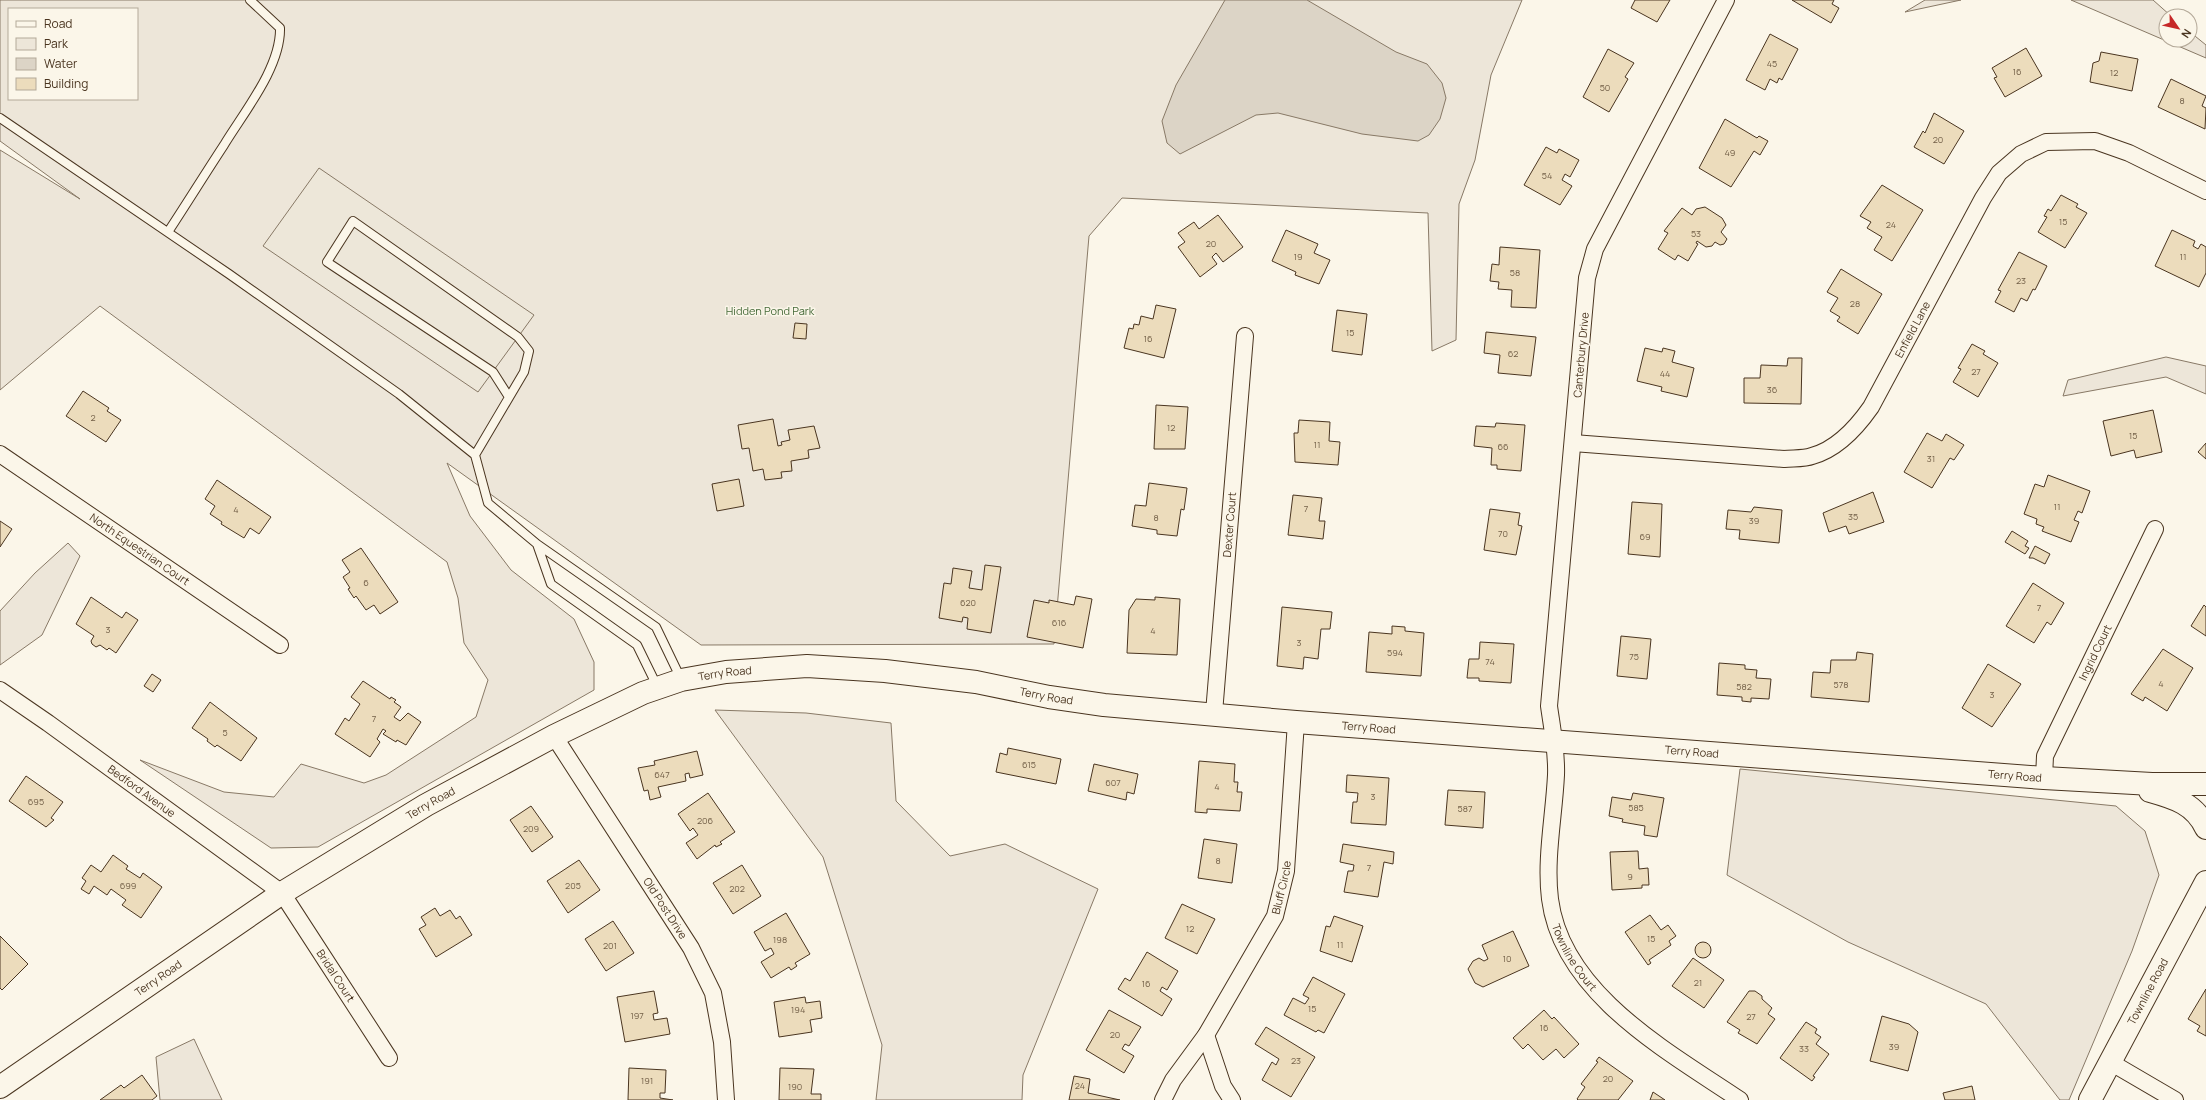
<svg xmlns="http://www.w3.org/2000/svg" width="2206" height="1100" viewBox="0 0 2206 1100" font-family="Manrope,sans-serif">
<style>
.green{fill:#ede6d9;stroke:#887966;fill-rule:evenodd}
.parking{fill:#ede7d9;stroke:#887966}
.water{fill:#dcd4c6;stroke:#887966}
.building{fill:#ecdcbc;stroke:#4a3520}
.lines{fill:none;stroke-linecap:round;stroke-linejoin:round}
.lane-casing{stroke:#4a3520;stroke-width:10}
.street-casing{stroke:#4a3520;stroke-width:18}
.secondary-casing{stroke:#4a3520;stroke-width:24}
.lane{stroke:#fbf6e9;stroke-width:8}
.street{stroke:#fbf6e9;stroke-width:16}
.secondary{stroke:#fbf6e9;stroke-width:22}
.labels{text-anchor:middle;stroke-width:3;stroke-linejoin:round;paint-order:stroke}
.number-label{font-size:9px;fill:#725f47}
.park-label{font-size:11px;fill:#436837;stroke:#fbf6e9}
.street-label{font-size:11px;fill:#4a3520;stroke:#fbf6e9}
</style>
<rect width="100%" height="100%" fill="#fbf6e9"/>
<path class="green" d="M0,0h1522l-31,75 -16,85 -16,44 -3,136 -24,11 -4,-138 -306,-15 -33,38 -35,408 -353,1 -254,-182 23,53 41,54 63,49 20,43v28l-276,157 -47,1 -131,-88 84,32 50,5 27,-33 63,19 22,-8 90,-58 12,-37 -24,-37 -6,-45 -11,-36 -347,-256 -100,84v-240l80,49 -80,-58zM9,9h128v90h-128z
M1925,0h36l-56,12z
M2071,0h82l18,16h-5v24h24v-8l16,13v13z
M2166,357l40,9v28l-40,-17 -103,19 5,-16z
M68,543l12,13 -38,79 -42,30v-54l35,-38z
M715,710l91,3 85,10 5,78 54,55 55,-12 93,45 -75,186 -1,25h-146l6,-55 -59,-188z
M1740,769l376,37 29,25 14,44 -27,76 -63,149h-9l-74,-96 -138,-62 -121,-67z
M194,1039l28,61h-62l-4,-43z"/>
<path class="parking" d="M319,168l215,147 -56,77 -215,-146z"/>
<path class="water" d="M1225,0h82l89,52 31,12 15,19 4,15 -6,21 -11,16 -11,6 -56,-7 -84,-21 -22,2 -76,39 -13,-11 -5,-22 14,-36z"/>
<path class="building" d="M1635,0h35l-13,22 -26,-14z
M1792,0h42l-2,4 7,4 -8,15z
M1770,34l28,15 -16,31 -3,-2 -2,5 -7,-4 -5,11 -19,-10z
M2026,48l16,28 -37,21 -11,-19 3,-1 -5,-9z
M1608,49l26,14 -9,14 3,2 -19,33 -26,-15z
M2101,52l37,7 -6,32 -42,-9 3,-19 6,-2z
M2171,79l35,17 -4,10 4,2 -1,21 -47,-22z
M1934,113l30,18 -20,33 -30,-17 9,-16 2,2z
M1725,119l32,19 2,-2 9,5 -8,14 -6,-4 -23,36 -32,-19z
M1546,147l11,6 2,-4 20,11 -9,17 -5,-3 -3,6 10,6 -12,19 -36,-20z
M1882,185l41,25 -31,51 -18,-11 8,-13 -15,-9 4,-6 -11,-6z
M2061,195l17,9 -2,3 11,6 -22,35 -27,-16 9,-15 -3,-1 4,-7 3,2z
M1705,207l17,11 4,7 -5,7 6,7 -3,5 -4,1 -5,-3 -3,4 -6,1 -9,-6 -1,2 2,1 -10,17 -10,-6 -3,5 -17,-11 10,-16 -4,-2 18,-23 10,7 4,-6z
M1218,215l25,32 -20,15 -7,-9 -4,4 5,7 -17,13 -22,-30 7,-5 -7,-9 16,-11 5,7z
M1286,230l32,14 -4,9 16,7 -11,24 -24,-9 1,-3 -24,-11z
M2172,230l23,11 -2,5 5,3 3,-5 5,3v26l-7,14 -44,-21z
M1500,247l40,3 -4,58 -25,-1 1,-17 -14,-1 1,-7 -9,-1 2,-17 7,1z
M2019,252l28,14 -12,24 -2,-1 -6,12 -6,-3 -7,14 -19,-10 6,-11 -3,-1z
M1841,269l41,25 -24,40 -21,-13 3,-4 -10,-6 8,-13 -11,-6z
M1156,305l20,4 -12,49 -40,-10 5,-20 4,1 1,-5 5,1 2,-9 12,3z
M1337,310l30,4 -5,41 -30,-4z
M795,323l12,1 -1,15 -13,-1z
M1486,332l50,5 -5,39 -33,-3 2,-18 -16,-2z
M1972,344l13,7 -2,3 15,9 -20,34 -25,-15 8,-13 -3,-1z
M1645,348l17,4 1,-4 12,3 -3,11 22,6 -7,29 -26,-6 1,-4 -25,-6z
M1788,358h14l-1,46 -57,-1v-25h16l1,-13 26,1z
M83,391l26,17 -2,3 14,9 -15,22 -40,-26z
M1156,405l32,2 -3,42h-31z
M2153,410l9,42 -26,6 -2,-8 -23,6 -8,-35z
M773,419l5,27 4,-1 -1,-3 9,-2 -2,-10 26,-4 6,22 -12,2 1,8 -18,3 1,10 -11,1 1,6 -17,2 -2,-11 -10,2 -4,-23 -7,1 -4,-24z
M1299,420l31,2 -1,19 11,1 -2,23 -43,-3 -1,-29h4z
M1496,423l29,2 -4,46 -24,-2v-4h-6l1,-17 -18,-2 2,-20 19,1z
M1927,433l15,8 4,-7 18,11 -10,15 -4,-2 -18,30 -28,-16z
M2206,443v16l-8,-7z
M2048,475l42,16 -8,22 -4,-2 -4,9 5,2 -8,20 -29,-11 2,-4 -8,-3 1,-5 -13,-5 11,-30 9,3z
M739,479l5,27 -27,5 -5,-27z
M217,480l54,37 -12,17 -9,-6 -6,10 -23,-14 1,-2 -12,-8 5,-8 -10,-7z
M1149,483l38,5 -3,22 -3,-1 -4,27 -20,-2v-4l-25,-4 3,-21 11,1z
M1873,492l11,30 -35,12 -3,-8 -17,6 -6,-19z
M1293,495l29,3 -3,23h6l-2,18 -35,-4z
M1632,502l30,2 -2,53 -32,-3z
M1754,507l28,3 -3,33 -40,-4 1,-9 -14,-1 2,-19 23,2z
M1490,509l30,4 -2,12 4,1 -6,29 -32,-5z
M0,521l12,8 -12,18z
M2012,531l16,10 -3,5 4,2 -4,6 -20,-12z
M2035,546l15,8 -5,10 -12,-6h-4z
M361,548l37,54 -18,12 -6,-9 -8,5 -10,-14 -2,2 -6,-9 2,-1 -7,-11 7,-5 -8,-12z
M985,565l16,2 -10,66 -24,-4 1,-11 -5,-1 -1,5 -23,-4 5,-35 7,1 2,-16 19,3 -3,17 13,2z
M2033,583l31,20 -13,22 -4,-3 -13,21 -28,-17z
M1076,596l16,3 -9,49 -56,-11 7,-37 15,3v-3l25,5z
M91,597l31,21 4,-6 12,8 -22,33 -7,-5 -2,2 -7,-5 -4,2 -4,-3 -1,-3 3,-5 -18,-12z
M1155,597l25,2 -3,56 -50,-2 2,-43 7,-11 19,1z
M2204,605l2,2v29l-15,-10z
M1282,607l50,5 -2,17h-9l-3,30 -14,-2 -1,12 -26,-3z
M1392,626l13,1v4l19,2 -3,43 -55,-4 3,-40 23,2z
M1621,636l30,3 -4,40 -30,-3z
M1480,642l34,2 -3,39 -32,-2v-3h-12l2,-19h10z
M2163,649l30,19 -26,43 -22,-14 -2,4 -12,-7z
M1857,652l16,2 -4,48 -58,-5 2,-25 17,1 1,-13h25z
M1719,663l26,2v4l12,1 -1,8 15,1 -2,20 -18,-1v4l-9,-1v-4l-25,-2z
M1988,664l33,20 -29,43 -30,-19z
M152,674l9,6 -8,12 -9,-6z
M363,681l27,18 1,-2 5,3 -2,2 7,5 -7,10 6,4 8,-8 13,9 -15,23 -9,-5 -1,2 -13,-8 3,-3 -3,-2 -6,10 3,3 -10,15 -35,-23 10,-16 4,3 11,-17 -9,-7z
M210,702l47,36 -16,23 -24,-16 -2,2 -8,-6 1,-2 -16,-11z
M1008,748l53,11 -5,25 -60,-12 4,-19 7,2z
M697,751l6,24 -13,3 -1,-5 -4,1 1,7 -28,6 3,10 -11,3 -2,-10 -4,1 -6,-23 17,-3 -1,-4z
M1199,761l36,3 -1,18h4l-1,10h5l-2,19 -33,-2v4l-12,-1z
M1094,764l44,10 -4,20 -7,-2 -1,8 -38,-9z
M1347,775l42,3 -3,47 -35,-2 2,-21h4l1,-9 -12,-1z
M26,776l37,26 -12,16 3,2 -8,7 -37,-26z
M1448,790l37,2 -2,36 -38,-3z
M708,793l27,39 -15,10 2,2 -6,3 -1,-2 -18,14 -11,-16 12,-8 -5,-7 -3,3 -12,-17z
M1633,793l31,5 -7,39 -13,-2 1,-9 -23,-4 1,-3 -14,-3 3,-19 19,3z
M531,806l22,31 -21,15 -22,-32z
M1204,839l33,5 -5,39 -34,-5z
M1343,844l51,8 -1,12 -9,-2 -6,35 -34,-5 4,-21h5l1,-6 -14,-3z
M1638,851l1,18 9,-1 1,17h-7v3l-30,2 -2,-38z
M113,855l15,11 -2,3 14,9 3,-5 19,14 -21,31 -19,-13 4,-5 -15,-11 -4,6 -13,-9 -5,8 -8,-5 5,-8 -4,-3 9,-13 10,7z
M579,860l21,30 -32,23 -21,-32z
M742,865l19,31 -28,18 -20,-31z
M1182,904l33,15 -18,35 -32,-16z
M435,908l5,8 10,-6 6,9 4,-3 12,19 -36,22 -17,-28 7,-4 -5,-8z
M786,913l24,41 -15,9 2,3 -6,4 -2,-3 -18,11 -10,-16 13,-8 -3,-6 -6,3 -11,-19z
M1650,915l11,15 7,-5 8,11 -7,5 2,4 -22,15 2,3 -3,2 -23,-33z
M1334,916l29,10 -11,36 -32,-11 6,-25 4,1z
M613,921l21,32 -28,18 -21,-32z
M1513,931l16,35 -46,21 -8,-4 -7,-14 5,-8 6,-3 5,3 4,-2 -6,-14z
M0,936l28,28 -26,26 -2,-2z
M1695 950a8 8 0 1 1 16 0a8 8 0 1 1-16 0Z
M1147,952l31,19 -11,19 -5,-3 -2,4 12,8 -10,17 -44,-27 7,-11 5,3z
M1693,958l31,22 -20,28 -32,-22z
M1313,977l32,17 -21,39 -6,-3 -2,2 -32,-17 9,-17 12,6 4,-6 -6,-3z
M2206,989v47l-9,-5 3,-5 -12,-7z
M654,991l4,22 -5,1 1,6 13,-2 3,16 -45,8 -8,-45z
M1749,991h6l7,5v3l10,9 -4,6 7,5 -18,25 -19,-11 2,-3 -13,-8z
M805,997l1,6 14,-2 2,17 -12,2 2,12 -33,5 -5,-35z
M1109,1010l32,17 -12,19 -4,-2 -3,5 12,7 -10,17 -38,-23z
M1544,1010l8,9 2,-2 25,27 -15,14 -8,-9 -13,11 -15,-16 -5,5 -10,-11z
M1882,1016l27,8 9,8 -10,39 -38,-10z
M1806,1022l11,7 -2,4 6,4 -5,7 13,10 -16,22 2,1 -3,4 -32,-23z
M1266,1027l49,30 -24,40 -29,-17 10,-18 4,3 3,-6 -24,-15z
M1599,1057l34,24 -15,19h-40l-1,-1 8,-12 -4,-3 17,-22 -2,-1z
M629,1068l37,2 -1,23h-5v5l13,2h-45z
M780,1068l34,1 -3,25h10v6h-42z
M142,1075l15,21 -5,4h-52l21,-15 3,3z
M1074,1076l16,3 -2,14 32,7h-51z
M1972,1086l3,14h-30l-2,-7z
M1653,1092l12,8h-15z"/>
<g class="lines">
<g class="lane-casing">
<path id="lane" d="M0,118l229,156 170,120 76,61 13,48 49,41 119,83 25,52
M168,232c19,-29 37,-58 56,-87 20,-33 57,-78 56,-117l-30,-28
M475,455l49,-83 5,-21 -11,-14 -165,-116 -26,41 166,110 16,25
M537,544l14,40 86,61 21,43"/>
</g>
<g class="street-casing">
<g id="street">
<path id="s1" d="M1726,0l-131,249 -8,29 -38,428c3,22 8,46 7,69 -2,41 -11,84 -6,124 12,95 119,153 190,201"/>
<path id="s2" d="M1573,443l211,16c9,-1 20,0 28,-3 26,-7 45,-29 59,-49l112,-209 16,-25 22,-19 25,-12 49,-1 34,12 77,38"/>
<path id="s3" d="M0,454l280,191"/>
<path id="s4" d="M0,690l48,33 234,170 107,165"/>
<path id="s5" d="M1214,713l31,-377"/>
<path id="s6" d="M554,736l137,212 22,45 9,49 4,58"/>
<path id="s7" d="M2044,778l1,-22 110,-227"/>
<path d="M1206,1035l17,51 9,14"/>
<path d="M2110,1062l65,38"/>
<path id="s8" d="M1163,1100l10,-20 33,-45 69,-119 11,-45 10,-149"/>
</g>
</g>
<g class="secondary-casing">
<g id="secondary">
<path d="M2150,791c25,7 45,13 56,37"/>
<path id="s9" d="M0,1087l282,-194 144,-88 128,-69 89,-43 38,-13 45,-8 81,-6 78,5 91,11 73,15 55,8 192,17 748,56 108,6h54"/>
<path id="s10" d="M2090,1100l116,-218"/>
</g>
</g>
<use href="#lane" class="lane"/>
<use href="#street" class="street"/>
<use href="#secondary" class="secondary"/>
</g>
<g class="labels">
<g class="number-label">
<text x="1772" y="67">45</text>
<text x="2017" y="75">16</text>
<text x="2114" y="76">12</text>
<text x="1605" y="91">50</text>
<text x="2182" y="104">8</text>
<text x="1938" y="143">20</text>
<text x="1730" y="156">49</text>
<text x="1547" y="179">54</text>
<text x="2063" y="225">15</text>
<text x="1891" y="228">24</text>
<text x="1696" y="237">53</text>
<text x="1211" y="247">20</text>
<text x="1298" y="260">19</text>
<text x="2183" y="260">11</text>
<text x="1515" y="276">58</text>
<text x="2021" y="284">23</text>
<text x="1855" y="307">28</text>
<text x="1350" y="336">15</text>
<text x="1148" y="342">16</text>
<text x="1513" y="357">62</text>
<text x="1976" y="375">27</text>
<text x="1665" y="377">44</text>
<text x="1772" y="393">36</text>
<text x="93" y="421">2</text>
<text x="1171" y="431">12</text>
<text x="2133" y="439">15</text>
<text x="1317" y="448">11</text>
<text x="1503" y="450">66</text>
<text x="1931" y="462">31</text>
<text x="2057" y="510">11</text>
<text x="1306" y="512">7</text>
<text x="236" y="513">4</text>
<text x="1853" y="520">35</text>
<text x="1156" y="521">8</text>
<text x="1754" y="524">39</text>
<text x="1503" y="537">70</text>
<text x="1645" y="540">69</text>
<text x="366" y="586">6</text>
<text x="968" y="606">620</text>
<text x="2039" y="611">7</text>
<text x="1059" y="626">616</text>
<text x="108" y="633">3</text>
<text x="1153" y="634">4</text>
<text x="1299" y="646">3</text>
<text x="1395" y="656">594</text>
<text x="1634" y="660">75</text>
<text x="1490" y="665">74</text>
<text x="2161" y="687">4</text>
<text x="1841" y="688">578</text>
<text x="1744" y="690">582</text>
<text x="1992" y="698">3</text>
<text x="374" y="722">7</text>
<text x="225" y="736">5</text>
<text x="1029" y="768">615</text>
<text x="662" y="778">647</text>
<text x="1113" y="786">607</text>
<text x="1217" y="790">4</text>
<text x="1373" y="800">3</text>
<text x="36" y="805">695</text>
<text x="1636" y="811">585</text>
<text x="1465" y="812">587</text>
<text x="705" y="824">206</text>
<text x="531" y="832">209</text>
<text x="1218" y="864">8</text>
<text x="1369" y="871">7</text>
<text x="1630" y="880">9</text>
<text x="128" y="889">699</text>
<text x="573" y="889">205</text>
<text x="737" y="892">202</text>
<text x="1190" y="932">12</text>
<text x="1651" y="942">15</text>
<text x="780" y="943">198</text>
<text x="1340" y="948">11</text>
<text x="610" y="949">201</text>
<text x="1507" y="962">10</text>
<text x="1698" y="986">21</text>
<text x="1146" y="987">16</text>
<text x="1312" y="1012">15</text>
<text x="798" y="1013">194</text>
<text x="637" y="1019">197</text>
<text x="1751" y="1020">27</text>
<text x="1544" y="1031">16</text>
<text x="1115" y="1038">20</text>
<text x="1894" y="1050">39</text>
<text x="1804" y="1052">33</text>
<text x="1296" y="1064">23</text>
<text x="1608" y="1082">20</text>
<text x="647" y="1084">191</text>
<text x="1080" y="1089">24</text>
<text x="795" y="1090">190</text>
</g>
<g class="park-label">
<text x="770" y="315">Hidden Pond Park</text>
</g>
<g class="street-label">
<text dy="4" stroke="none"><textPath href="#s2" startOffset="406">Enfield Lane</textPath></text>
<text transform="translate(1581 355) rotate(-85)" y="4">Canterbury Drive</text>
<text dy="4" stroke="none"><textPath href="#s5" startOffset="189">Dexter Court</textPath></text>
<text dy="4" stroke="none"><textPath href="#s3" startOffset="169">North Equestrian Court</textPath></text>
<text dy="4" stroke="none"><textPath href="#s7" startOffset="137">Ingrid Court</textPath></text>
<text dy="4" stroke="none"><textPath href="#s9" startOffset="840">Terry Road</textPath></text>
<text dy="4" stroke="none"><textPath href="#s9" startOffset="1164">Terry Road</textPath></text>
<text dy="4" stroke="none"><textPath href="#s9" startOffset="1488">Terry Road</textPath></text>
<text dy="4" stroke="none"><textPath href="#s9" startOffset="1812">Terry Road</textPath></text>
<text dy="4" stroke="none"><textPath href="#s9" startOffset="2136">Terry Road</textPath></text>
<text dy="4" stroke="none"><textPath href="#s4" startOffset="174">Bedford Avenue</textPath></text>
<text dy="4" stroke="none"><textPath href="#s9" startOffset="516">Terry Road</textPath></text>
<text dy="4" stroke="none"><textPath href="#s8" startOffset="245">Bluff Circle</textPath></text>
<text dy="4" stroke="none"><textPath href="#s6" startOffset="205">Old Post Drive</textPath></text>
<text dy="4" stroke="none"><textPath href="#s1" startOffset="999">Townline Court</textPath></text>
<text dy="4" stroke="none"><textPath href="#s4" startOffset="446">Bridal Court</textPath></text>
<text dy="4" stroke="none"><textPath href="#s9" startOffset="192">Terry Road</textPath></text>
<text dy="4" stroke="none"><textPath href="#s10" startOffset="123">Townline Road</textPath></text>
</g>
</g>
<rect x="8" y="8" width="130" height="92" fill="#fbf6e9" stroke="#b4a999"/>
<rect x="16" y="21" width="20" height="6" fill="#fbf6e9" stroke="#b4a999"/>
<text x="44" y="28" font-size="12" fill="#4a3520">Road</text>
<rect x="16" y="38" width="20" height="12" fill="#ede6d9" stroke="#b4a999"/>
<text x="44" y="48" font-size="12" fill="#4a3520">Park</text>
<rect x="16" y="58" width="20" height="12" fill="#dcd4c6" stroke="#b4a999"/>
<text x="44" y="68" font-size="12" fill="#4a3520">Water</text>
<rect x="16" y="78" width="20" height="12" fill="#ecdcbc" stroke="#b4a999"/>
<text x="44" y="88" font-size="12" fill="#4a3520">Building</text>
<g transform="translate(2178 28) rotate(124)"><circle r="19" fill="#fbf6e9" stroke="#b4a999"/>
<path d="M0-3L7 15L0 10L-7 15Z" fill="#c62828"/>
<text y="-6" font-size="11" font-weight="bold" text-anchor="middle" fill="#4a3520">N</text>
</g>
</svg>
